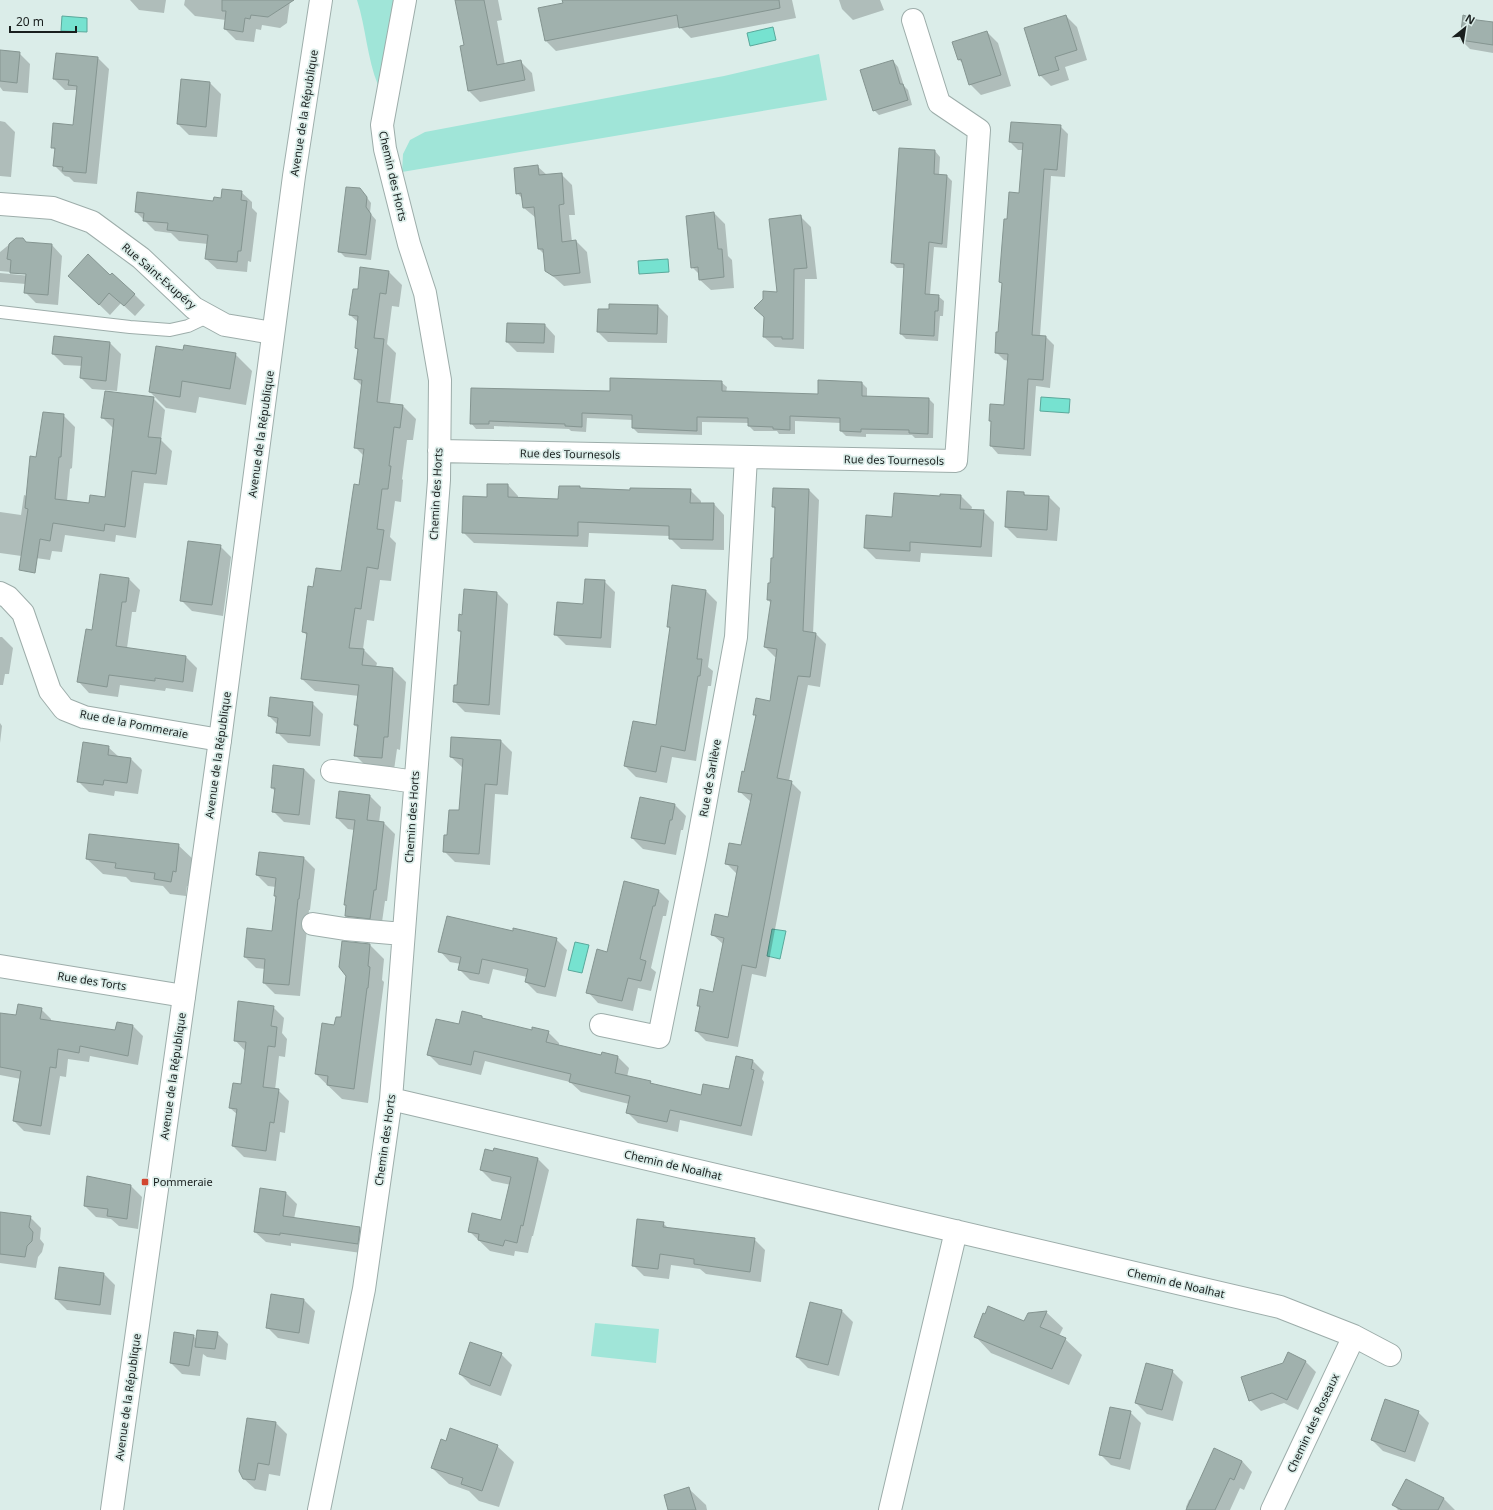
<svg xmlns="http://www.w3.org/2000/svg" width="1493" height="1510" viewBox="0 0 1493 1510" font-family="'Noto Sans',sans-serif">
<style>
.green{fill:#a0e5d8}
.water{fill:#76e2d0;stroke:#5aa89b}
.shadow{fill:#0003}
.building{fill:#a0b1ad;stroke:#859591}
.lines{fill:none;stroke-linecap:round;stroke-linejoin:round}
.service-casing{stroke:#9dadaa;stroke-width:14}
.minor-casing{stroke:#9dadaa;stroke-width:24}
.tertiary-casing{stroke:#9dadaa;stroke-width:24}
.service{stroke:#fff;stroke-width:12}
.minor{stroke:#fff;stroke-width:22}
.tertiary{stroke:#fff;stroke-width:22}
.poi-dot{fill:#d24630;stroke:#dbede9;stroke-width:1.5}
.labels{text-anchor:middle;stroke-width:3.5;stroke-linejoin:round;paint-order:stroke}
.street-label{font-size:11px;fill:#191f1e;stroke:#dbede9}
.poi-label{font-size:11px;fill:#191f1e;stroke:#dbede9;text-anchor:start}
</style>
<rect width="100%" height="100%" fill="#dbede9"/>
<path class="green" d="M357,0h39l-14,86 -4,-1c-11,-27 -12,-57 -21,-85z
M819,54l8,46 -425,72 1,-18 7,-14 15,-8 299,-56z
M595,1323l64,6 -3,34 -65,-7z"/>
<path class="water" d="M62,16l25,2v14l-26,-1z
M773,27l3,13 -26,6 -3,-13z
M668,259l1,13 -30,2 -1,-13z
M1041,397l29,2 -1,14 -29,-2z
M772,929l14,2 -6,28 -13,-3z
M575,942l14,3 -7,28 -14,-3z"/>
<path class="shadow" d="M130,0h36l-2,13 -25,-3z
M185,0h105v1l-3,22 -7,5 -18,-3 -1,5 -5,-1 -2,13 -18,-2 -11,-11 1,-9 -31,-4 -11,-11z
M456,0h42l4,20 -5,1 8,44 16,-3 11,11 3,18 -55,11 -11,-11 -8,-44 4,-1z
M570,0h222l4,18 -105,20 -11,-11 -124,24 -10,-10 18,-37z
M839,0h41l4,10 -31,10 -11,-11z
M1066,16l11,11 10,33 -22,7 4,13 -18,6 -11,-11z
M1477,21l16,2v30l-23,-4 -9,-9z
M987,32l11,11 13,43 -30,9 -11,-11 -6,-20 -5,-4 -5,-17z
M0,51l19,2 11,11 -2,29 -25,-2 -3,-4z
M98,58l11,11 -12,115 -23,-2 -5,-5 -4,-1 -11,-11 2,-14 -4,-4 22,-21 3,-34 -1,-2h-11l-11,-11z
M893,61l5,6 6,19 4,4 4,15 -33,10 -5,-5z
M210,83l11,11 -4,43 -28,-2 -11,-11z
M0,121l5,1 10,10 -4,45 -11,-1z
M1060,126l8,8 -3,43 -14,-1 -11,160 6,1 8,8 -4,43 -14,-2 -5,70 -33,-2 -7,-8 1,-23 -2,-2 15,-15 4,-45 -5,-1 -8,-8 3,-19 4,-49 -3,-2 8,-62 12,-26 3,-44h-5l-8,-8z
M900,149l35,2 5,6 -1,18 8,1 5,5 -5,67 -13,-1 -4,48 8,1 6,5 -1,15h-3l-2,25 -32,-2 -5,-5 4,-66h-8l-5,-5z
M537,166l10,9 14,-1 11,11 3,30h-6l3,27 4,-1 11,11 4,31 -27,3 -18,-16 -2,-16 -5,-5 -3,-31 -12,-10 -1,-9 -6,-6z
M241,192l11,10v6l5,5 -6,49 -3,-1 -1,11 -30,-3 -11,-10 2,-15 -29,-3 -8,-8 -16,-2 -19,-19 78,-10z
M365,195l6,8 -1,10 6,7 -5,40 -26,-3 -5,-5z
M714,213l11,11 3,32 4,4 2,28 -23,2 -11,-10v-5l-8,-8z
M800,216l11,11 6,52h-12l-1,70 -29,-2 -11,-10v-38l14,-6z
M16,239l10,4 26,2 10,11 -4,49 -22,-2 -11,-11 1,-8 -26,-2v-9l31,3v-2l-31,-3v-19z
M389,272l13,13 -3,22 -7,-1 -5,38 9,9 -6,51 13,2 13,13 -3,21h-6l-5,39 1,1 -2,22 -6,-1 -5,36 6,6 -5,38 -11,-1 -6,41 -7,-1 -4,29 14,14 -1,4 17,2 13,13 -6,68 -3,-1 -3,21 -26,-2 -13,-13 3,-27 -3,-3 4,-29 -44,-5 -13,-12 6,-43 -5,-4 11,-44 28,-15 18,-87 4,-30 -9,-9 8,-60 -8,-8 4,-28 -3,-3 3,-25 -9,-8 8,-24z
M110,276l24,18 11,11 -10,11 -14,-13 -11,12 -30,-29z
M658,306l10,10 -1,27 -59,-1 -10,-10 12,-22z
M545,325l10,11 -1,17 -37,-1 -10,-10z
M110,343l11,11 -4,37 -25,-2 -11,-11 2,-12 -19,-1 -11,-11z
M184,352l51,2 17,17 -6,34 -47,-8 -3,16 -30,-5 -16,-16z
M721,382l6,5 -1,6 93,2 43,-12 5,5v9l62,2 5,5 -1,34h-18l-3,-3 -46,-1v3l-20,-1 -5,-5v-8l-46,-2v13h-16l-2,-3h-23l-5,-5v-3l-47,-1v13l-64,-2 -5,-5v-8l-46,-2 -1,14 -15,-1 -2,-2 -75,-3v3h-18l-5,-6 140,-31z
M153,398l12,12 -4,30 11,11 -5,34 -23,-2 -8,55 -20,-3 -1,7 -50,-7 -3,17 -10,-1 -2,9 -50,-7v-41l21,3 3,-20 3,1 10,-38 26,-43 12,12 -3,41 -2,1 -3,32 23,4 15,-7 9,-69 -12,-12z
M508,485l10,11v3l41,1 22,-11 50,2 59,-1 11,11v3h13l10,11v35l-43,-1 -11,-11v-2l-81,-3 -1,14 -114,-4 -11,-11 25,-34z
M809,490l10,10 -6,134h3l10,10 -6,43 -12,-2 -19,96 2,1 10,10 -35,185 -14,-3 -14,73 -32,-6 -10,-10 4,-23 -2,-2 16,-13 10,-48 -12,-11 17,-16 8,-44 -11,-11 16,-16 9,-45 -12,-11 6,-18 11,-57 -2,-2 17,-12 6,-45h-2l-10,-10 6,-44 -3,-3 6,-41 2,-49 -3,-3z
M1024,493l2,3 23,1 11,11 -3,33 -40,-3 -11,-11z
M961,496l11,11 -1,4h12l11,11 -2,35 -71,-4 -1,9 -44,-3 -11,-11 28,-30 48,-21z
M220,546l11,11 -8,59 -31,-5 -11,-11z
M129,579l11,11 -4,22h-4l-5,36 59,9 11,11 -4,24 -27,-4 -1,3 -45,-6 -2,12 -29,-4 -10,-11 14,-50z
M604,581l11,11 -4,56 -45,-3 -11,-11z
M465,590l32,3 11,11 -8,111 -35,-3 -11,-11 4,-15 4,-52 -3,-3 4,-15z
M706,591l11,11 -9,65 5,4 -2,15h-3l-12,75 -24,-4 -5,26 -31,-6 -11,-11 32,-40 14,-97 -3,-2z
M0,637h2l11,11 -4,26h-4l-2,11h-3z
M312,703l11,11 -3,32 -32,-3 -11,-11 1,-7 -9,-9z
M0,723l2,3 -2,17z
M501,741l11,11 -4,43 -13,-1 -5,71 -35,-3 -11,-11 4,-15 12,-25 3,-43 -12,-11z
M108,747l11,10 12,2 11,11 -4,24 -23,-3 -1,5 -25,-4 -11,-11z
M304,769l11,11 -5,45 -26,-3 -11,-11 2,-20 -3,-3z
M370,796l11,11 -2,16h5l11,11 -8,67h-2l-4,28 -24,-2 -11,-11 1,-10 -2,-2 9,-74 -6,-1 -11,-11z
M675,805l11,11 -3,14h-2l-5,25 -33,-6 -11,-11z
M178,845l16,15 -4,26h-3l-1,10 -16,-2 -7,-8 -32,-4 -5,-5 -23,-3 -16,-15z
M304,858l11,11 -5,41h-1l-9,86 -25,-2 -11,-11 1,-14 -9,-1 -11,-11 28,-25 4,-34 -2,-2 1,-9 -8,-1 -11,-11z
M659,891l10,10 -3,15h-3l-12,52 5,4 -5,19 -13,-3 -5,23 -35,-8 -10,-11 19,-39z
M513,932l43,7 11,11 -11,47 -19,-4 -11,-11 1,-5 -34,-8 -4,15 -19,-4 -11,-11 2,-5 -11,-2 -10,-11z
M343,942l27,3 14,14 -2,21 2,2 -16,121 -26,-4 -26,-25 26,-56 5,-43z
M273,1007l11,11 -2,15 5,6 -2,18 -6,-1 -4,34h3l11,11 -4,32 -5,-1 -4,29 -32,-4 -11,-11 5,-31 -8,-7 12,-23 4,-33 -11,-12z
M41,1009l10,10v3l65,10 1,-9 16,3 10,10 -5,29 -48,-9 -1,6 -21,-3 -2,18 -6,-1 -10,59 -26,-4 -10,-10 7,-42 -21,-4v-61l17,2z
M481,1017l3,3 48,11 16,1 11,11v3l43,10 1,-3 15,4 11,11 -2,9 23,5 4,3 48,11 28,-6 7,-33 16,4 11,11 -2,7 2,3 -12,54 -72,-16 -2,12 -40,-9 -11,-11 2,-8 -48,-12 -11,-10 -85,-21 -4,14 -42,-10 -11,-11 31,-29z
M494,1149l44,10 11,11 -16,66h-1l-4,17 -13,-2 -1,5 -24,-5 -21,-20 33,-10 9,-36 -19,-4 -11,-11 12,-17z
M88,1178l43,8 11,11 -4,32 -19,-3 -8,-7 -15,-2 -11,-11z
M286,1193l11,11 -3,15 66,9 11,11 -3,15 -77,-11v3l-25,-4 -11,-10z
M0,1213l30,4 11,11 -1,11 4,5 -2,8 -4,5 -2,11 -36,-5z
M663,1223l6,6 85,10 11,11 -4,32 -55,-8 -6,-5 -29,-4 -2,14 -25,-3 -11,-11z
M60,1268l44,6 11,11 -4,30 -44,-5 -11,-11z
M272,1295l32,5 11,11 -6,33 -31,-6 -11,-11z
M842,1311l11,11 -14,54 -31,-8 -11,-11z
M1046,1312l17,16 -4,8 6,3 17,16 -13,30 -78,-32 -16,-17 50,-14z
M217,1333l11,11 -2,16 -19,-3 -4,-3 -3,22 -18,-2 -11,-11 22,-27 4,3z
M501,1354l11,11 -11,31 -30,-11 -11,-11z
M1305,1361l11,11 -18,38 -14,-7 -23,8 -11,-11z
M1172,1371l11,11 -10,39 -26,-7 -11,-11z
M1130,1412l11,11 -11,47 -19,-5 -11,-11z
M1418,1412l11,11 -14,39 -32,-11 -11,-11z
M248,1419l28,4 11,11 -7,42 -11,-2 -3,17 -11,-2 -12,-11z
M446,1442l51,4 17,16 -15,45 -20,-6 -10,-10 -20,-7 -17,-16z
M1242,1461l10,11 -8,18 -4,-2 -10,22h-43l-1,-3 3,-7z
M1406,1480l38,19 11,11h-57l-4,-5z
M689,1489l17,16 1,5h-37z"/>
<path class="building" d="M222,0h72l-26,17 -17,-2 -1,4 -5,-1 -2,14 -19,-3 2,-18h-4z
M455,0h29l13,65 24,-5 4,20 -57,11 -8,-45 4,-1z
M562,0h217l1,8 -101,20 -2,-13 -132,26 -7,-33 25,-5z
M1066,15l11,35 -22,7 4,13 -20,6 -15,-48z
M1463,15l14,5 16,2v23l-33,-5z
M987,31l14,44 -32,10 -8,-26 -3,1 -6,-18z
M0,50l20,2 -3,31 -17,-2z
M56,53l42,4 -12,116 -24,-2 1,-4 -10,-1 2,-18h-4l2,-25 20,2 4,-39 -9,-1 1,-5 -16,-1z
M893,60l7,24h3l5,16 -35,11 -13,-41z
M181,79l29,3 -4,45 -29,-3z
M1011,122l50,3 -4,45 -13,-1 -12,166 14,1 -3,44 -15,-1 -4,70 -34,-3 1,-25h-2l1,-17 14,1 4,-51 -13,-1 1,-21h2l4,-49 -3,-1 5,-63h3l2,-27 10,1 4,-50 -14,-1z
M899,148l36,2 -1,24 13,1 -5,69 -13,-2 -4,52 14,1 -1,16h-3l-1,25 -34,-2 4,-70 -13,-1z
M538,165l1,10 23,-2 2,31 -5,1 3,37 14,-2 4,33 -27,3 -8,-5 -2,-22h-5l-4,-42 -11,1 -2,-15 -5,1 -2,-26z
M346,187l14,1 7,9 -1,10 5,7 -5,41 -28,-3z
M222,189l20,2 -1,9 6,1 -6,50h-3l-1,11 -32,-3 3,-24 -41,-5 1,-7 -25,-2 1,-8 -9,-1 2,-20 76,9 1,-4 7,1z
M714,212l4,37h4l2,28 -25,3 -1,-13 -7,1 -5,-52z
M801,215l6,53 -13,1 -1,70h-11v-2h-19l1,-20 -10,-9 9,-9v-8l14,1 -8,-73z
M16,238h7l3,4 26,2 -4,51 -24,-2 2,-19 -16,-1 1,-13 -4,-1 2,-15z
M88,254l22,21 2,-2 23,21 -11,12 -15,-13 -10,12 -31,-29z
M360,267l29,4 -3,23 -6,-1 -6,45 10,1 -7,63 26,3 -3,23 -6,-1 -5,39h2l-3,23h-6l-5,40 7,1 -6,39 -11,-2 -6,42 -6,-1 -6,40 15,1 -2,16 31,3 -5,69h-4l-2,21 -28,-2 4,-31h-4l5,-40 -58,-6 6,-46 -5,-1 6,-46 5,1 3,-19 25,3 13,-87 5,1 5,-36 -10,-1 8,-68 -8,-1 4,-30 -3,-1 3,-32 -9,-1 4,-26h5z
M609,304l49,1 -1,29 -60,-2 1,-23h11z
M507,323l38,1 -1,19 -38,-1z
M54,336l56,6 -4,39 -26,-3 2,-21 -30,-3z
M184,345l52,8 -6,36 -48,-8 -2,16 -31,-5 7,-46 27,4z
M610,378l112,3v10l96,3v-14l44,2v14l67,2 -1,36 -19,-1v-3l-48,-1v3l-21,-1v-13l-50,-2v14l-17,-1v-2l-25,-1v-8l-51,-1v14l-65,-3v-13l-50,-2v14l-17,-1v-2l-76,-3v3h-19l1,-36 139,3z
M105,391l49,6 -6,40 13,1 -5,36 -24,-3 -7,56 -20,-3 -1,7 -51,-8 -3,18 -10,-2 -5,34 -16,-3 9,-61 -3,-1 5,-52 6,1 7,-45 21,2 -3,43h-2l-4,42 34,4 1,-8 15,2 9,-78 -13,-1z
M487,484h21v13l50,2 1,-13h21v2l50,2v-2l61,1 -1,14h24l-1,37 -44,-1v-13l-91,-4v14l-116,-3 1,-37 24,1z
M773,488l36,1 -6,142 13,2 -6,44 -12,-1 -21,102 15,3 -36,187 -14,-3 -14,73 -33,-7 5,-25h-3l3,-17 13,3 11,-54 -13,-3 4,-21 13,3 10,-51 -13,-2 4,-21 12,2 11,-51 -14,-2 4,-21 2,1 12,-57h-3l3,-17 14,3 7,-52 -13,-2 7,-47h-4l1,-17h2l1,-25h2l2,-51h-3z
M1007,491l17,1v3l25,1 -2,34 -42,-3z
M894,493l46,3v-2l21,1 -1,14 24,1 -3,37 -71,-5v9l-46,-3 2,-33 26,2z
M188,541l33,4 -9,60 -32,-4z
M100,574l29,4 -3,24h-4l-6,44 70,10 -3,26 -28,-4v3l-46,-6 -2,12 -30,-5 9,-53 6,1z
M585,579l20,1 -4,58 -47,-3 3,-33 26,2z
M672,585l34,5 -9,69h5l-2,17h-2l-13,75 -24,-5 -5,26 -32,-6 9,-45 23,4 14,-98h-3z
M464,589l33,3 -8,113 -36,-3 1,-17h3l4,-54h-3l1,-17 3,1z
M270,697l43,5 -3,34 -34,-3 2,-15 -10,-2z
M451,737l50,3 -4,45 -12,-1 -6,70 -36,-2 1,-17h3l2,-25h10l4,-51 -13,-2z
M83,742l26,4 -1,9 23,3 -4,25 -23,-3 -1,5 -26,-3z
M273,765l31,4 -5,46 -27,-3 3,-24h-4z
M339,791l31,4 -3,25 17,2 -8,68h-2l-4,29 -25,-3 1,-11h-2l11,-85 -19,-2z
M640,797l35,7 -3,16h-2l-5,24 -34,-6z
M89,834l90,10 -3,28 -3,-1 -2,11 -17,-3 1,-6 -40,-5 1,-5 -30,-4z
M259,852l45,5 -5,42h-1l-9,86 -26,-2 2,-24 -21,-2 3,-29 25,3 4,-35h-2l2,-18 -20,-3z
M624,881l35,9 -4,16h-2l-13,53 6,2 -5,20 -13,-3 -6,23 -36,-8 11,-44 10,3z
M447,916l66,15v-3l44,10 -12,49 -20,-5 3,-13 -46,-10 -3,15 -21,-4 3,-13 -23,-5z
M342,941l28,3 -2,22 2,1 -2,21h-1l-13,101 -27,-4 1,-9 -13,-2 7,-51 12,2 2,-8h5l5,-41 -7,-9z
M238,1001l36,5 -3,20 6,1 -2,20 -7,-1 -5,41 16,2 -5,34 -4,-1 -4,29 -34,-5 5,-37 -8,-1 4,-25 8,1 5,-42 -12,-1z
M18,1004l24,4 -2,11 75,11 2,-8 16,3 -5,31 -48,-10 -1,7 -21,-4 -2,19 -6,-1 -9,59 -28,-5 8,-50 -21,-4v-54l16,2z
M462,1011l20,5v2l50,12v-3l17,4 -3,11 55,13 1,-3 16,4 -3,17 36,8 -1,2 51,12 2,-11 26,5 7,-33 17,4 -2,9 3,1 -13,56 -71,-16 -3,12 -41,-9 4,-17 -61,-14 2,-8 -97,-23 -3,14 -44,-10 9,-36 23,5z
M494,1148l44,10 -15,68 -2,-1 -4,18 -12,-3 -2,6 -25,-6 1,-6 -11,-2 4,-19 29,7 10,-43 -31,-7 5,-21 8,2z
M87,1176l44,9 -4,34 -20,-3 1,-7 -24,-3z
M260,1188l26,4 -3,24 77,11 -2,17 -78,-11v2l-26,-3z
M0,1212l31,4 -2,11 4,5 -1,9 -5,5 -2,11 -25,-3z
M637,1219l27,3 -1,5 92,11 -5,34 -56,-8v-5l-34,-5 -2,15 -26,-3z
M59,1267l45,6 -4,32 -45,-6z
M271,1294l33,5 -5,34 -33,-5z
M810,1302l32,8 -14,55 -32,-8z
M988,1306l36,15 4,-8 19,-2 -7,16 26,11 -14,31 -78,-32 9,-24 2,1z
M197,1330l21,2 -3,17 -20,-2z
M174,1332l20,3 -5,31 -19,-3z
M470,1342l32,11 -12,33 -31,-12z
M1288,1352l18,9 -19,39 -15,-7 -23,8 -8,-24 42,-14z
M1146,1363l27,7 -11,40 -27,-7z
M1385,1399l34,12 -14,41 -34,-12z
M1110,1407l21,4 -11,48 -21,-4z
M247,1418l29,4 -7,43 -11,-2 -3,17 -12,-1 -4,-8z
M450,1428l48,17 -16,46 -21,-7 2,-6 -32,-10 10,-29 5,2z
M1214,1448l28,13 -8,19 -4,-2 -15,32h-29z
M1406,1479l38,19 -6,12h-36l-10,-5z
M689,1487l7,23h-28l-4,-15z"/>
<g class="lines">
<g class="service-casing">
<path id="service" d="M0,312l130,15 40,3 18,-4 21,-10"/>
</g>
<g class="minor-casing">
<path id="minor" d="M0,204l53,4 39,14 49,36 53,50 31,17 48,8
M439,451l517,10 23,-331 -40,-27 -26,-83
M0,593l8,4 15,16 27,78 14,18 20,8 136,23
M332,771l56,7 27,4
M313,924l32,5 58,5
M0,966l184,30
M601,1025l58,12 37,-183 40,-217 10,-180
M391,1099l889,208 74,29 36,19
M319,1510l45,-221 27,-190 48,-619 1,-100 -15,-87 -16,-49 -24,-95 -3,-24 23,-125
M890,1510l66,-279
M1272,1510l82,-174"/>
</g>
<g class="tertiary-casing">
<path id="tertiary" d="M112,1510l108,-770 74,-564 27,-176"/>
</g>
<use href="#service" class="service"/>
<use href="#minor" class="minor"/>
<use href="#tertiary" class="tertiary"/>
</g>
<rect class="poi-dot" x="141" y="1178" width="8" height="8" rx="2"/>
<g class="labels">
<g class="street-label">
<text transform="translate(304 113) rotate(-81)" y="4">Avenue de la République</text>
<text transform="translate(393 176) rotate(77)" y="4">Chemin des Horts</text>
<text transform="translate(159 276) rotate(41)" y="4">Rue Saint-Exupéry</text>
<text transform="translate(261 434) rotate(-82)" y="4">Avenue de la République</text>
<text transform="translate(570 454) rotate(1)" y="4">Rue des Tournesols</text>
<text transform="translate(894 460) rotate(1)" y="4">Rue des Tournesols</text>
<text transform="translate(436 494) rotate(-87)" y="4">Chemin des Horts</text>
<text transform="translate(134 724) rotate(11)" y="4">Rue de la Pommeraie</text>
<text transform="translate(218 755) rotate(-82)" y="4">Avenue de la République</text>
<text transform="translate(710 778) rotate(-80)" y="4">Rue de Sarliève</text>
<text transform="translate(412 817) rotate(-86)" y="4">Chemin des Horts</text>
<text transform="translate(92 981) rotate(9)" y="4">Rue des Torts</text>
<text transform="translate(173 1076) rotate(-82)" y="4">Avenue de la République</text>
<text transform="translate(385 1140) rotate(-82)" y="4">Chemin des Horts</text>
<text transform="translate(673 1165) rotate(13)" y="4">Chemin de Noalhat</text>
<text transform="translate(1176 1283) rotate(13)" y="4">Chemin de Noalhat</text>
<text transform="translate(128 1397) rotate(-82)" y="4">Avenue de la République</text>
<text transform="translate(1313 1423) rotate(-65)" y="4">Chemin des Roseaux</text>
</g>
<g class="poi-label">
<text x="153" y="1186">Pommeraie</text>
</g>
</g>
<g transform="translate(1465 28) rotate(30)" stroke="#dbede9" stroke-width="3" paint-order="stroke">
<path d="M0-3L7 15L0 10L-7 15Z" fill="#191f1e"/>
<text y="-6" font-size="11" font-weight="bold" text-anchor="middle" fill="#191f1e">N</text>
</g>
<path d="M10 26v6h66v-6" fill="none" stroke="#191f1e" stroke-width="2"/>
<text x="16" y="26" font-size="12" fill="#191f1e" stroke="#dbede9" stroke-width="3" paint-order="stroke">20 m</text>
</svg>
